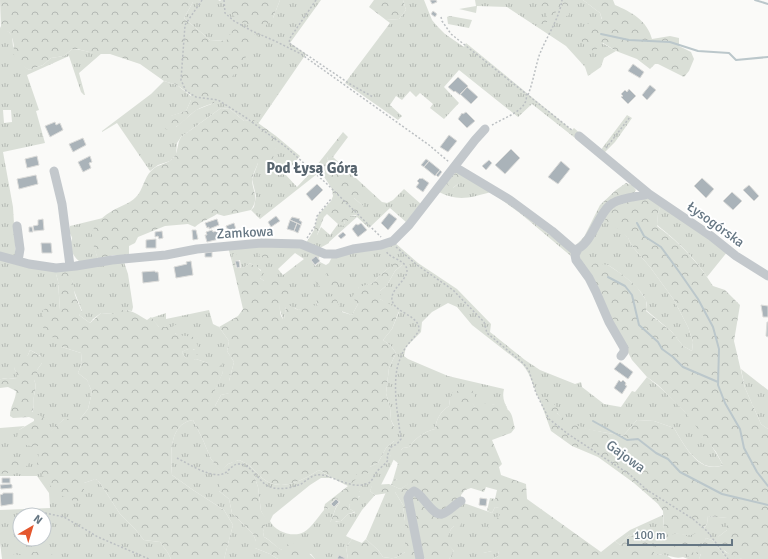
<svg xmlns="http://www.w3.org/2000/svg" width="768" height="559" viewBox="0 0 768 559" font-family="Signika,sans-serif">
<style>
.grass{fill:url(#grass-tufts);fill-rule:evenodd}
.forest{fill:url(#forest-crowns)}
.lines{fill:none;stroke-linecap:round;stroke-linejoin:round}
.stream{stroke:#bbc7cb;stroke-width:2}
.building{fill:#aab3b9;stroke:#dcdcda}
.path{stroke:#bbbfc2;stroke-width:1.5;stroke-dasharray:2 2;stroke-linecap:butt}
.minor{stroke:#c3c8cc;stroke-width:9}
.labels{text-anchor:middle;stroke-width:4;stroke-linejoin:round;paint-order:stroke}
.street-label{font-size:14px;fill:#657683;stroke:#fff}
.neighbourhood-label{font-size:15px;font-weight:bold;fill:#57646e;stroke:#fff}
</style>
<defs>
<pattern id="grass-tufts" width="24" height="20" patternUnits="userSpaceOnUse"><rect width="24" height="20" fill="#dadfd7"/><path d="M3 7l-1-3M5 7V3M7 7l1-3M15 17l-1-3M17 17v-4M19 17l1-3" fill="none" stroke="#b4b9b4"/></pattern>
<pattern id="forest-crowns" width="20" height="18" patternUnits="userSpaceOnUse"><rect width="20" height="18" fill="#dadfd7"/><path d="M2 6a3 3 0 1 1 6 0M12 15a3 3 0 1 1 6 0" fill="none" stroke="#b4b9b4"/></pattern>
</defs>
<rect width="100%" height="100%" fill="#fafaf8"/>
<path class="grass" d="M201,0h17l2,1 1,-1h8v10l44,8 7,-18h41l-31,43 16,11 -48,70 -4,-4 -10,1 -14,-12 -9,-1 -40,29 -4,6 -1,12 -6,6 -12,4 -8,6 -33,-48 -15,9v-1l49,-37 13,-13 13,4 14,11v4l-5,11 -15,5 5,11 20,-17 18,-7 12,-62 -16,-1 -26,-22 9,-16h7z
M403,0h21l8,20 5,6 8,8 19,13 2,-4 106,87 2,-2 26,23 27,-36 5,3 -17,24 -10,10v3l-11,-2 -62,-49 -14,13 -59,-47 -15,17 15,16 -15,16 -14,-11 3,-4 -13,-11 -4,4 -6,-6 -8,9 -6,-4 -6,9 12,11 -4,4 -53,-37 45,-60 -4,-3 13,-1 7,-9z
M475,0h108l17,13 2,7v23l14,8 -12,7 -3,9 -13,9 -3,-9 -19,-21 -59,-39 -30,-1 -1,7 -17,-4 17,-3z
M450,16l22,4 -3,8 -21,-4 -1,-7z
M0,26l1,2 8,4 3,4 1,10 11,20 5,4 14,-5 8,-7 13,-2 8,-7c10,0 19,5 30,4l-23,20 6,22h-1l-3,-3 -12,-36 -42,19 12,35 -3,1 9,32 -42,9 10,55 3,50 -16,-4zM3,110h8l1,12 -8,1z
M276,136l24,20 -15,18 12,13 16,-17 4,4 -57,45 -9,-9 3,-3 2,-11 -4,-17 6,-16 18,-15z
M328,157h5l49,45 5,1 6,-3 11,-11 17,15 -15,18 -16,-14 -21,20 -12,-11 -28,25v1l-9,5 -14,-5 11,-8 4,-8 9,8 8,-11 6,1 1,-5 5,-4h6l7,-10 -9,-8 -19,-35 -8,-3z
M456,170l37,21 79,61v5l-51,-43 -30,-22c-22,6 -33,10 -54,-1l7,-10 4,4v3h5l5,-4z
M661,204l67,47 -21,26c-13,-20 -31,-37 -50,-52l1,-11z
M606,212l22,26 4,8 18,21 24,33 14,27 5,15 -1,9 -9,-5 -11,-14 -26,-22c0,-2 1,-7 0,-9 -4,-13 -27,-29 -38,-36l-23,6 -7,-18z
M103,218c-14,16 -10,23 -5,42l-18,2c-5,-4 -10,-11 -10,-17 0,-2 2,-4 2,-7 -1,-5 -4,-4 -2,-12z
M394,242l24,21 39,26 34,35 -1,8 35,28 15,10 35,14 6,-2 1,5 22,17 17,3 11,-16 3,1 12,-15c30,23 58,54 76,88 -24,9 -39,-20 -49,-37l-20,-7 -17,-1 -14,16c-20,-5 -50,-5 -65,-22 -4,-5 -6,-12 -10,-16l-7,5c-8,-14 -8,-26 -19,-39l-50,-39 -15,-18 -9,-4 -16,9 -10,10 -1,10 -15,15 -2,9 4,3 40,17 56,13c-2,9 0,13 4,21l-16,-6 -17,3 -4,-5 -21,-3 -1,7c-9,6 -12,12 -14,23 -12,3 -19,9 -26,18l-6,1 -2,2 -11,6 4,3 -13,26 -9,1 -2,5 5,4 -13,15 -16,26 6,3 -6,8 2,12h-33l-4,-5c-9,-1 -20,-1 -29,-4 -7,-3 -11,-10 -18,-13l-1,-5 3,-12 -5,-9 -3,-24 -4,-12 -35,16 10,8 3,14 21,21 3,7 -1,7 15,6 8,5h-54l9,-34 -9,-15 -31,-20 -21,-15c-1,-19 -4,-51 21,-55l10,20 8,19 10,12 7,-7 11,-4c13,6 11,6 20,15 18,19 41,7 60,-5l13,8h-11l-11,7 -37,30 -3,6c5,11 24,17 34,11 8,-5 14,-15 20,-22v-2l6,1v-5l6,-6 4,4c-7,7 -5,13 -10,20l11,-1 7,-7 6,-1 1,-1 -5,-3 -1,-4 11,-9v-4l-22,-11 3,-1 5,3 9,-9 23,-11 8,-15 8,-7v-15l-3,-6 -1,-12 -4,-15 3,-25 7,-15 -5,-7 -8,-6 9,-11 7,-17 -19,-13v-8l7,-6 8,-14 7,-6 -12,2 -11,9 -6,7 -15,5v16l-6,11 -36,-13 2,4 -20,4 -3,-2 -9,-1 -2,12h-1l-3,-9 -2,-29h-14l-4,-3 1,-8 -11,-7 -5,4 -4,1 -1,-8 -5,1 -2,-3 -1,4 -4,-15 68,-1 24,10 -2,3 -2,-3 -5,4 4,6 5,-4 6,3 3,-2 3,-6zM295,253l9,6 -21,16 -5,-6z
M0,258l38,10 86,-6 4,12 5,33 -1,4 -7,-1 -12,4 -12,-1 -8,6 -3,4 -11,-8 3,-4 -9,-23 -1,-8 -16,-6 2,7 2,29h-4l6,37 19,6 1,10 -4,10 9,7 5,12 -4,17 -8,10h-16l-16,15 -16,-21c3,-8 1,-10 2,-17 1,-7 3,-10 0,-16l3,-10 5,-7 -1,-7 -11,-6 -2,5 -14,13 3,6v4l-9,1 -6,-1 -2,2z
M209,310l4,14 6,3 10,14 -2,10 7,11 -5,19 1,12 -9,2 -6,11h-8l16,-34 -15,-9 -12,-4 -5,2c-4,-2 -7,-4 -9,-9 8,-5 11,-4 19,2l-26,-21v-4l-3,-2h-13l-8,-9 15,-5v6z
M741,369l27,21v39l-7,-5 -16,-36z
M25,426l-6,4 21,16 44,37 12,-4 4,4 20,31 15,15 9,11 16,2 8,11 3,6h-169l-2,-16v-33l50,-2 -1,-15 -12,-17h-37v-48zM20,515h24v24h-24z
M397,479l12,5 -9,5 -9,-4 2,-5 2,1z
M386,492h9l8,13 2,16v31c-9,7 -11,7 -22,5l-5,-7 -12,-11z
M461,502l31,11 3,-6 5,1v7l-11,22 -6,16 9,-2h7l-1,5 -5,3h-44l5,-8 -9,-10 6,-12 3,-3 -2,-16z
M663,515l1,14 9,4 17,2 15,-8 2,-3 1,-8 20,2 -1,12 -9,7 7,15 17,7h-15l-15,-19 -6,-2c-4,8 -4,14 -7,21h-11l-5,-2c-7,2 -12,-1 -19,-2 -3,-1 -7,0 -10,-1l-1,-7 -10,-9 -14,-3 -9,10 -5,-4 15,-11z"/>
<path class="forest" d="M0,0h201l-1,2h-7l-9,16 26,22 16,1 10,-16 22,11 -10,18 -26,37h-4l-4,12c-6,2 -13,4 -19,8 -9,6 -17,20 -30,18l-1,-8 6,-5 16,-5 5,-11v-5l-14,-10 -13,-4 -24,-17 -30,-10h-13l-20,-5h-5l-8,7 -13,2 -8,7 -14,5 -15,-10c0,-10 1,-20 -5,-28l-7,-1 -1,-3z
M229,0h51l-7,18 -13,13 -21,-10 -10,-10z
M374,0h29l3,10 -7,9 -13,1 -17,-13z
M545,0l15,1 -3,9 -5,9h-3l-3,4 -5,2 -2,-1 4,-6 4,-1v-3l-5,-3 -1,-5z
M583,0h30l2,5c16,7 32,15 37,34l18,-3 9,2v8l12,6 3,7 -5,12 -5,6 -26,-13h-3l-5,5 -13,-10 -21,-8 -13,-8 -9,8 -8,-4 -5,-7 3,-14 9,-6 9,-1 -2,-6z
M563,1h3c3,2 3,10 3,14l-5,2 -3,-4z
M221,108l9,1 14,12 10,-1 22,16v12l-4,13 -9,3 -5,-1c-2,5 -5,11 -6,16 0,12 8,18 -1,31l-27,6 -7,-2c-7,5 -16,7 -22,13l-7,-3 -23,2 -27,11 -3,6 -6,3v10l-16,-1 -15,5c-2,-8 -7,-19 -6,-27 2,-9 13,-18 20,-22 8,-5 17,-7 24,-14 7,-7 8,-19 15,-26 7,-8 17,-6 23,-14 4,-4 3,-14 7,-20z
M343,132l5,5 -15,20h-5l-1,3 14,8 23,22 -1,4 -3,3 -6,1 9,8 2,5 -2,4 -4,-3 -2,3 -7,1 1,2 -3,3 -3,-1 -1,6 -6,-2 -11,-10 -3,3 -7,18 1,2 -3,3 -2,-1 -4,5 -3,-1 8,-13 4,-15 13,-14 2,-5 -1,-7 -11,-17 -4,2 -4,-4z
M456,172l5,3c0,7 -3,9 -8,13v3l-5,1 -1,-2 1,-5 -3,-2z
M626,183l6,2 4,5 -4,6 -11,2 -35,40 -11,8 9,-9 16,-32 16,-15z
M651,198l10,6 -3,10 -1,12c23,17 41,36 56,60l12,4 15,15 -6,36 11,47 16,36 7,5v130c-8,0 -18,0 -26,0 -11,-2 -24,-10 -24,-22l9,-7v-12l-19,-2 -1,8c-3,4 -11,10 -16,11 -9,1 -14,-4 -22,1l-5,-7 -1,-18 -5,-7 -24,-21 -36,-26 -26,-11 -21,-15 -10,-28 7,-6 11,13 -2,3c21,18 41,17 66,23l14,-16 17,1 20,7c10,17 25,47 49,37l-7,-13 -32,-41 -26,-26 -11,-8 -15,-17 -47,-89 10,-8 13,2 15,10 14,12 9,13v11l26,21 11,14 9,5 1,-9 -5,-15 -14,-27 -24,-33 -18,-21 -4,-8 -8,-8 -15,-10c4,-22 29,-21 46,-22z
M267,250l9,2v3l-4,6 -13,-5 1,-3h2z
M233,254h3l3,2 -4,5 1,7 9,-1 5,-4 3,2h5v3l6,6 -4,4 4,3c4,-5 6,-7 12,-5l2,5 6,-2 3,5 2,12 -9,6c0,6 -1,13 3,17h1l2,-12 3,-2 9,5 14,-5 6,1 -2,-5 9,-4 10,-1 7,16 10,3 6,-11 -6,-7 7,-10 14,-4 6,-7 18,-15 6,3 -8,7 -8,14 -7,6v8l11,6 8,6 -7,18 -9,11 8,6 5,7 -7,15 -3,25 4,15 1,12 6,14 -3,7 -8,7 -8,15 -8,4 -2,6 -6,2 -6,-1v5l-4,4h-6l-5,-3 -3,1 -19,-11c-19,12 -42,24 -60,5 -9,-9 -7,-9 -20,-15l-11,4 -7,8 -10,-13 -8,-19 -10,-20c-25,4 -22,36 -21,55l21,15 31,20 9,15 -9,34h-53l-3,-6 -8,-11 -16,-2 -9,-11 -15,-15 -20,-31 -4,-4 -12,4v14l-8,5 -18,-8 -13,-14 -8,-16 3,-18c-9,1 -19,0 -23,-9l2,-7 15,-9v-2l-5,-2 -16,1 -3,-2c0,-10 6,-16 6,-25l-8,-4 -8,1v-8l1,-2 7,1 9,-1v-4l-3,-6 2,-7 12,-6 2,-5 14,8 -2,5 -5,7 1,8 -4,2c3,6 1,9 0,16 -1,7 1,9 -2,16l15,7 1,14 16,-14h16l8,-10 4,-17 -5,-12 -9,-7 4,-10 -1,-10 -19,-6 -24,-25 5,-5 -1,-6 7,-5 5,1 2,3h4l-2,-29 -2,-7 3,-3h8l5,9 3,15 7,17 -3,3 11,8 11,-10 12,1c13,-9 22,-1 34,6l4,-3 8,10h13l5,-3 2,1 -4,4v4l3,2 16,2 7,17 -4,1 -3,-6h-6l-6,3c2,5 5,7 9,8l5,-1 12,4c6,-4 9,-5 16,-2l-1,3 -4,2 4,6 -2,5 -13,28 7,1 6,-11 8,-2v-12l5,-19 -7,-11 2,-10 -10,-14 19,-11 5,-7 -11,-47z
M310,272l5,1 2,3 6,1 5,-5c7,3 13,4 12,12l-11,5 -8,-1 -10,-12z
M471,388l4,8 -3,6 3,5 3,-4c9,0 22,1 30,7 5,3 5,13 7,18l-4,5 -19,7 10,24 -3,3 2,8 25,9 1,15 74,53 14,-11 5,4 9,-10 14,3 11,9v7l12,1 6,4h-179l5,-3 1,-5h-7l-9,2 -6,-5 1,-6 6,-5h4v-9l12,-13 -1,-7 -4,-1 -3,6 -5,-2 3,-13 5,1 2,-9 -11,-3 -2,5 -13,-4 -6,2 -4,5v6l-9,9h5l7,8 -5,10 -5,-2 -3,3 -5,12 8,10 -5,8h-24l-5,-6 -2,6h-70l-2,-12 6,-8 10,4 4,-4 12,11 5,7c11,2 13,2 22,-5v-32l-2,-15 -8,-13 -20,3 -5,-4 2,-6 17,-1 11,5 8,-5 -9,-2 -2,-3 -2,2 -2,-1 5,-17 -8,-6 2,-9 5,-1 4,3 2,-2 6,-1c7,-9 14,-15 26,-18 2,-11 5,-17 14,-23l1,-7 3,-7z
M27,457l2,6 -1,2 -3,2 -4,-1c-3,1 -5,4 -8,5 -4,3 -9,2 -13,3v-9l5,-7 14,2z
M242,466l12,9 4,12 3,24 6,9 -4,12 1,5c6,3 11,9 18,13l8,-8 10,3 15,14h-37l-8,-5 -15,-6 -2,-4 3,-3 -3,-7 -21,-21 -3,-14 -10,-8 2,-15z
M348,486l6,1 6,5v4l-2,1v3l-9,5 1,4 5,3 -7,2 -7,7h-5l-3,4h-3v-3c5,-7 3,-12 10,-20l-4,-4 -6,6v5l-6,-1 1,-4z
M682,535l5,1 4,3v5l-2,5 6,5 -3,4 -3,-1 -2,-3 -7,-1 -5,-5 1,-7z
M706,538l6,2 15,19h-28l2,-5h-5l2,-6 3,-1z
M44,549l5,2 7,8h-47l5,-5 11,2 8,-4h6z
M121,555l16,4h-28z"/>
<g class="lines">
<path class="stream" d="M755,0l13,4
M601,34l28,6 41,2 28,9 31,2 7,7 32,-3
M637,223l7,13 17,11 19,26 18,26 15,28 6,22 -1,36 7,18 15,26 4,19 13,24 11,14
M608,277l17,9 7,9 7,30 19,17 4,7 11,8 10,10 35,15
M593,421l34,19 11,-1 18,14 12,6 12,13 42,22 46,11"/>
</g>
<path class="building" d="M430,0h6l1,2 -5,2z
M433,11l4,3 -2,3 -4,-3z
M633,64l11,8 -4,6 -12,-7z
M458,77l10,9 -8,9 -5,-4 -1,1 -6,-5z
M650,85l6,5 -9,10 -5,-5z
M467,87l11,10 -7,7 -11,-10z
M629,89l7,7 -8,8 -7,-7 2,-1 -2,-2 4,-4 2,2z
M466,112l9,9 -8,7 -9,-9 4,-6 1,1z
M55,122l1,3 4,-2 3,7 -13,7 -5,-11z
M449,135l8,6 -9,11 -8,-5z
M83,138l3,7 -13,7 -4,-8z
M511,149l9,9 -15,16 -10,-9z
M37,156l2,9 -12,3 -2,-9z
M90,156l2,6 -3,1 2,5 -8,4 -5,-10z
M426,159l3,2 -5,6 -3,-2z
M489,160l3,3 -6,7 -4,-4z
M429,161l11,9 -5,6 -11,-9z
M561,161l9,8 -12,15 -10,-7z
M440,170l2,2 -4,5 -2,-2z
M36,175l2,9 -19,5 -2,-10z
M420,178l1,1 1,-1 7,5 -6,9 -7,-5 3,-4 -2,-2z
M702,178l12,11 -8,9 -12,-12z
M317,184l6,6 -11,11 -6,-7z
M749,185l10,11 -5,5 -11,-11z
M732,192l10,9 -9,9 -10,-9z
M389,213l8,6 -9,11 -7,-7z
M276,216l4,5 -9,6 -3,-5z
M292,217l8,2 -1,1 3,2 -1,3 -11,-5z
M43,219l1,11 -10,1 -1,-5 5,-1v-5z
M217,219l2,6 -10,4v-2l-2,1 -2,-5z
M290,220l7,3 -3,8 -7,-2z
M234,223l3,10 -7,2 -4,-9z
M297,223l4,2 -3,8 -4,-2z
M361,223l6,7 -9,7 -6,-8 4,-5 2,1z
M29,227h3l1,5h-4z
M192,230h4l2,9 -5,1z
M212,230l1,2 7,-2 3,8 -16,4 -2,-7h2l-1,-3z
M162,231l1,7 -4,1 -1,-3 -3,1v-5z
M343,232l3,3 -5,4 -3,-3z
M237,233l1,2 -8,3v-3z
M156,239v9h-10v-8z
M41,243h10l1,10h-10z
M212,252v5h-7v-4z
M316,256l4,5 -5,4 -4,-5z
M191,261l2,14 -17,3 -2,-11 13,-3 -1,-2z
M235,261h4l1,6 -3,1z
M155,271v1h3l1,9 -16,2 -1,-11z
M761,305l7,1v11h-5z
M767,322h1v15l-2,-1z
M620,362l13,10 -5,7 -14,-10z
M619,380l2,2 2,-2 3,3 -1,2 2,1 -5,8 -8,-6z
M2,478h8v5h-8z
M0,485l11,-1 1,1v3l-11,1z
M3,493h10v11l-12,2 -1,-11 3,-1z
M480,498l7,1 -1,7 -7,-1z
M336,499l3,3 -5,5 -3,-3z
M339,555l6,3v1h-8z"/>
<g class="lines">
<path class="path" d="M202,0l-17,25 -4,55 5,11 10,6 22,3 27,17 41,30 41,37 54,53
M224,0l1,13 9,8 18,10 23,10 26,13 128,91 20,17
M316,0l-26,38 -1,5 61,41 23,13
M441,17l1,4 9,13 122,97
M528,95c5,-13 7,-26 11,-39 7,-19 20,-36 23,-56
M492,125c11,-7 38,-15 34,-31
M606,148l24,-31
M307,238l8,-12 2,-10 14,-17
M396,247l21,18 36,25 31,32 3,11 37,31 5,7 7,22 13,26 19,15 61,40 18,16 46,29 14,12 21,28
M177,458c12,6 36,22 48,15 5,-3 8,-10 15,-9 12,1 18,17 28,22 10,5 23,2 33,-2 5,-3 10,-8 15,-9 12,-3 33,15 50,9 6,-1 7,-7 10,-11 3,-5 9,-8 12,-13l-1,-4 4,-9 6,-3 4,-5c-3,-22 -8,-49 -4,-70 1,-6 4,-12 6,-17 3,-7 16,-19 16,-22 1,-15 -25,-17 -27,-30 -2,-13 22,-23 13,-35 -4,-5 -12,-7 -17,-11l-2,-3
M45,513l19,4 34,20 51,22"/>
<path class="minor" d="M579,136l70,58 62,42 25,20 32,20
M455,167l55,33 42,31 22,19c18,-3 23,-38 39,-47 10,-6 25,-6 36,-9
M54,171l8,33 8,62
M17,226l3,23 -2,12
M578,249l-3,6 1,5 13,18 7,14 13,30 15,26v4l-3,4
M0,256l29,8 27,4 20,-2 36,-6 54,-5 31,-6 64,-6 40,1 24,10h11l17,-5 28,-4 12,-4 16,-16 66,-85 10,-11
M420,559l-12,-61 2,-4 4,-3c9,3 18,25 28,23 7,-2 13,-10 19,-13"/>
</g>
<g class="labels">
<g class="street-label">
<text transform="translate(716 224) rotate(36)" y="5">Łysogórska</text>
<text transform="translate(245 232) rotate(-3)" y="5">Zamkowa</text>
<text transform="translate(626 456) rotate(36)" y="5">Gajowa</text>
</g>
<g class="neighbourhood-label">
<text x="312" y="173">Pod Łysą Górą</text>
</g>
</g>
<g transform="translate(32 527) rotate(38)"><circle r="19" fill="#ffffff" stroke="#c1c8cd"/>
<path d="M0-3L7 15L0 10L-7 15Z" fill="#e4572e"/>
<text y="-6" font-size="11" font-weight="bold" text-anchor="middle" fill="#657683">N</text>
</g>
<path d="M628 539v6h104v-6" fill="none" stroke="#657683" stroke-width="2"/>
<text x="634" y="539" font-size="12" fill="#657683" stroke="#ffffff" stroke-width="3" paint-order="stroke">100 m</text>
</svg>
